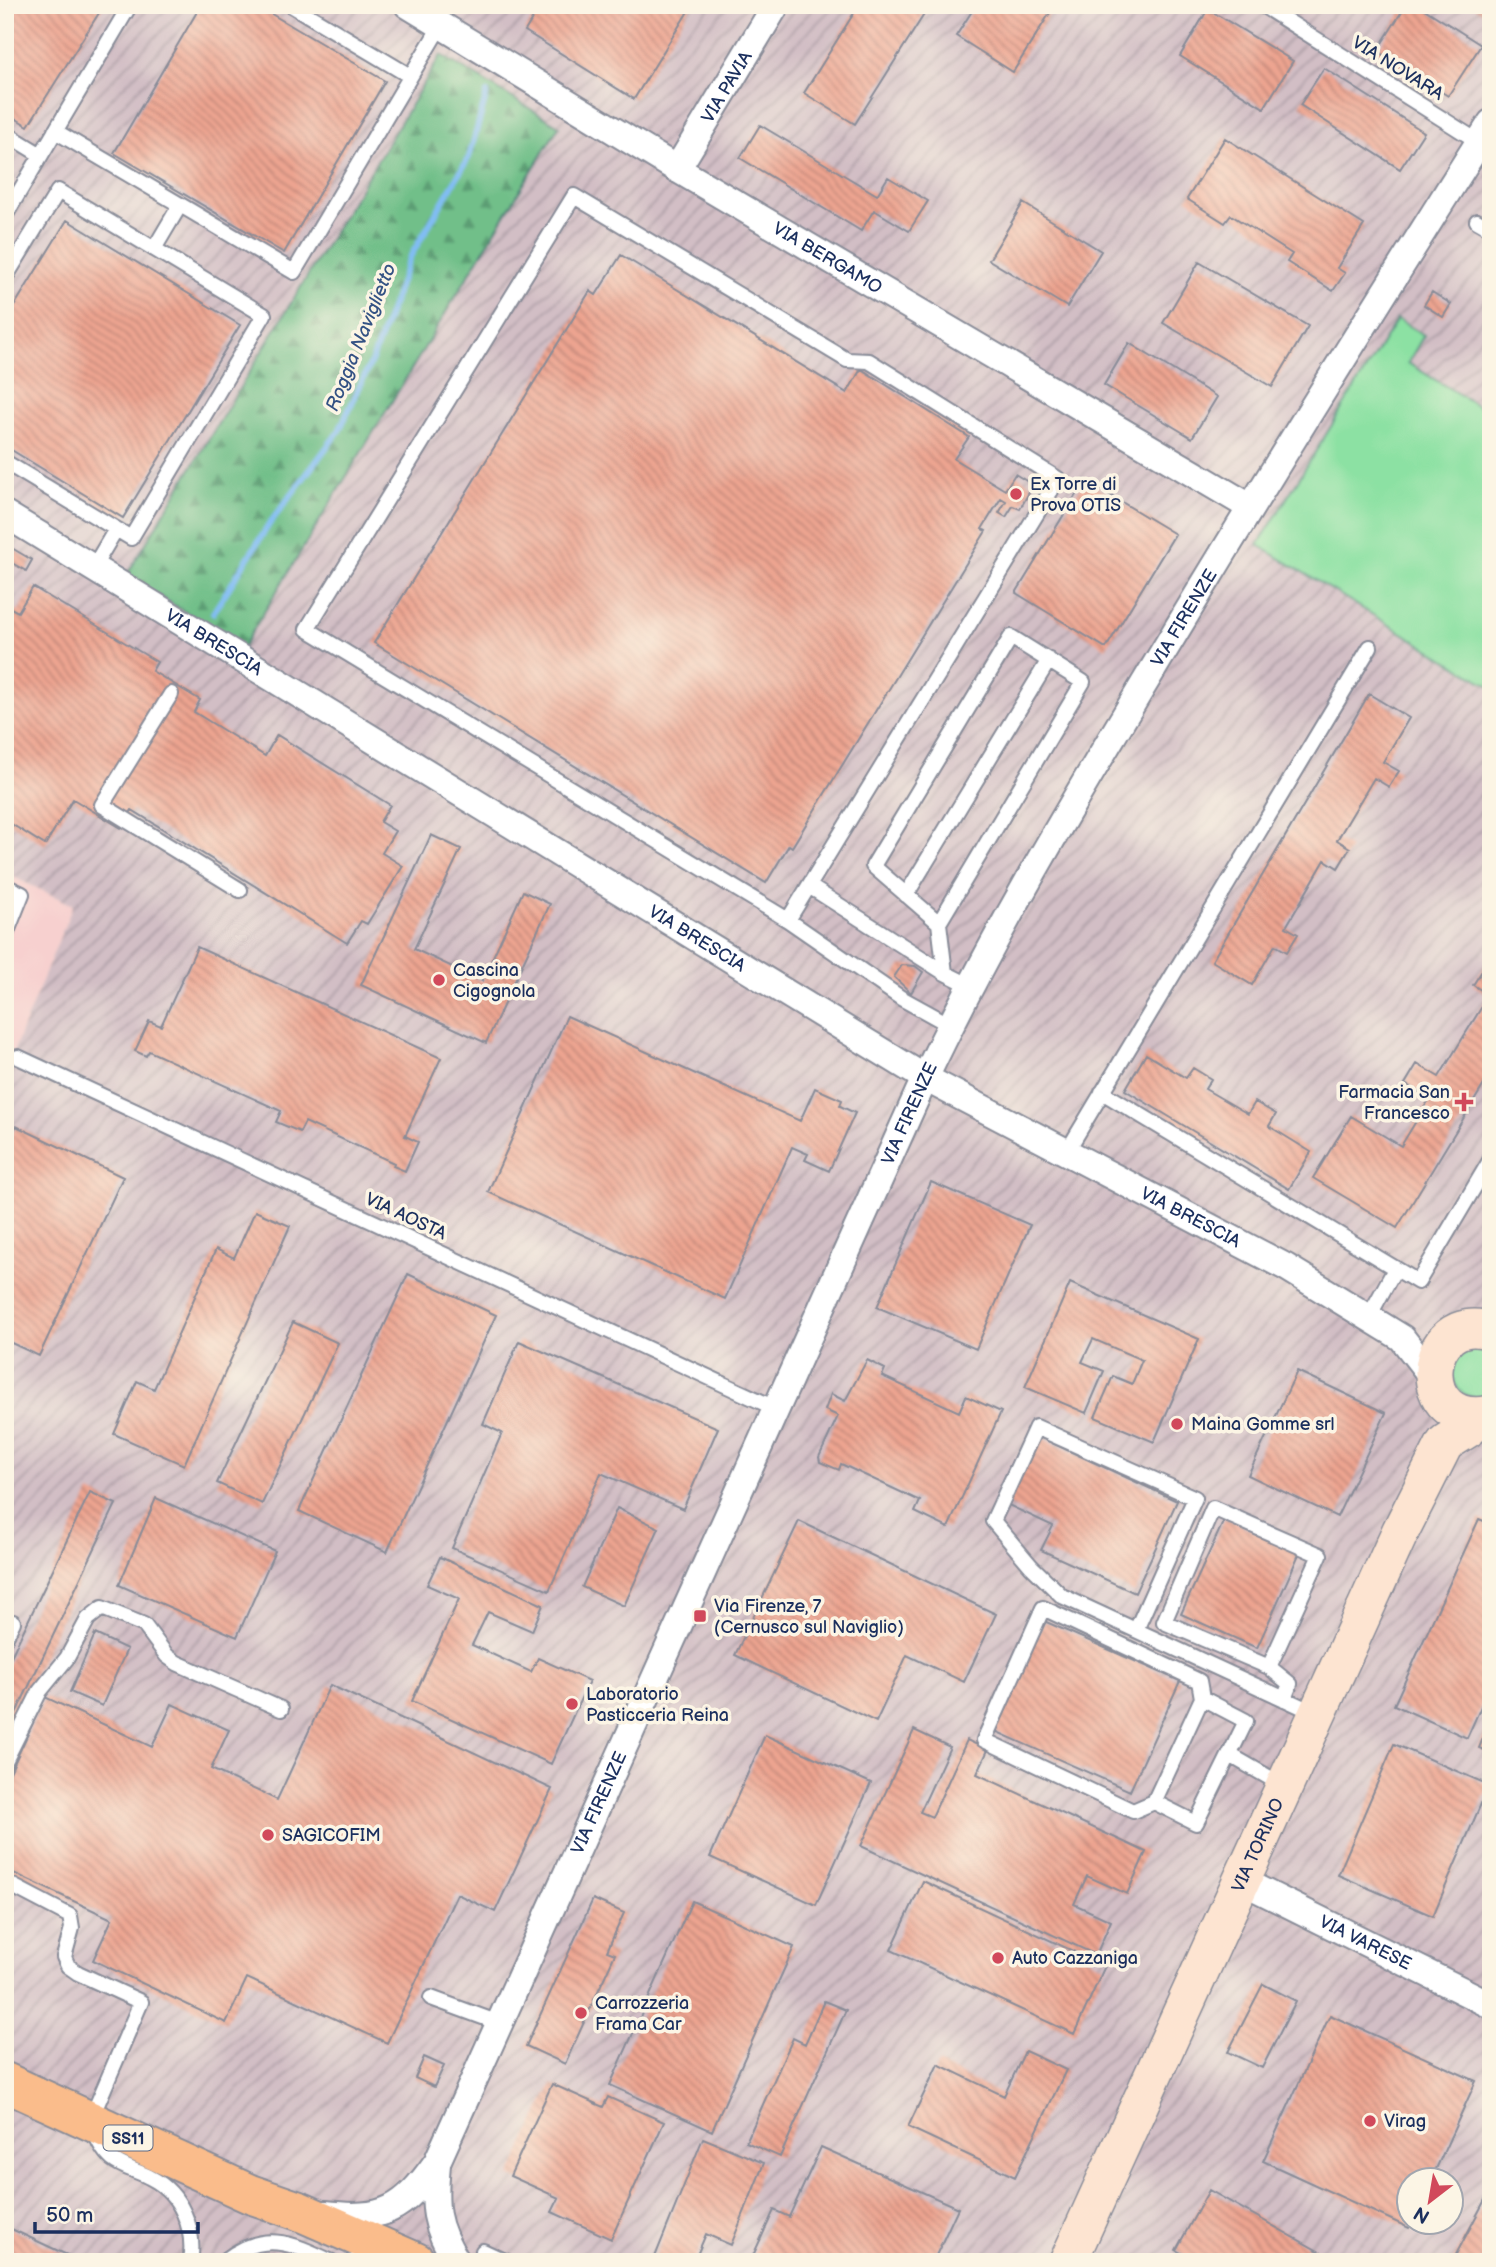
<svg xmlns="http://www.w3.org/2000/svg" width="1496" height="2267" viewBox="0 0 1496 2267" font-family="'Balsamiq Sans',sans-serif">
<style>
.built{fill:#f7d0cf}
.industrial{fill:url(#industrial-furrows);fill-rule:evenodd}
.green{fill:#8ce1a3;stroke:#548880;stroke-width:2}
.forest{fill:url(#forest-firs);stroke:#467774;stroke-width:2}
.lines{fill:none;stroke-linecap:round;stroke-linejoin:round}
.stream{stroke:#81bdf4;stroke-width:6}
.building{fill:url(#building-back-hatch)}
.lane-casing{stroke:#898c98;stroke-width:18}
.street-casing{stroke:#898c98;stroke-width:30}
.secondary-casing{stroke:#898c98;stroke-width:40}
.primary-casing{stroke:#898c98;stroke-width:42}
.lane{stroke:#fff;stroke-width:14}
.street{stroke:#fff;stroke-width:26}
.secondary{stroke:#fde4d1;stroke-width:37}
.primary{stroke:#fabc8b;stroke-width:38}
.poi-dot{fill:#d1495b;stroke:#fcf5e5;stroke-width:2.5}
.labels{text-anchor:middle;stroke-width:7;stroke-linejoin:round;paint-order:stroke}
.shield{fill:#fcf5e5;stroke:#5e6a86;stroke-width:2}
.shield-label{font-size:16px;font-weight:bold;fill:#1b2f5e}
.street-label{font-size:18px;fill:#1b2f5e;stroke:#fcf5e5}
.poi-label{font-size:18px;fill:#1b2f5e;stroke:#fcf5e5;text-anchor:start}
.water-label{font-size:19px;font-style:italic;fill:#345284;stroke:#fcf5e5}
</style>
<defs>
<pattern id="industrial-furrows" width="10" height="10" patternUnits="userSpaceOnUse" patternTransform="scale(1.75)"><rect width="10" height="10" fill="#d2bec5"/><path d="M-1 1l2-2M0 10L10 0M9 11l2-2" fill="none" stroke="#aa9ba3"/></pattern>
<pattern id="forest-firs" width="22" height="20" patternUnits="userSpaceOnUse" patternTransform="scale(1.75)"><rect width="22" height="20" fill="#71bf89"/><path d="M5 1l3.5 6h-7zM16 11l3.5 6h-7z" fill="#5c9c73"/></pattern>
<pattern id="building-back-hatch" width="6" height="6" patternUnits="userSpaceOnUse" patternTransform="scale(1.75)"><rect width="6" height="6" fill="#eda490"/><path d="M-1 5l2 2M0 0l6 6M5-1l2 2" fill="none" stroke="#bf8679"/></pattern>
</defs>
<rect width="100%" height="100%" fill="#fcf5e5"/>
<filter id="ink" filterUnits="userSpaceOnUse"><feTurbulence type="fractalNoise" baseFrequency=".0143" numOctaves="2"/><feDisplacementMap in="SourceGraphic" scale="14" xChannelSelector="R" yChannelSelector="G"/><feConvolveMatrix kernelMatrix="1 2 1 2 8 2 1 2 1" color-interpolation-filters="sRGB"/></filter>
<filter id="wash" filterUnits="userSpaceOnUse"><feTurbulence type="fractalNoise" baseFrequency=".00686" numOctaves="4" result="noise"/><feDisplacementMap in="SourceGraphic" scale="28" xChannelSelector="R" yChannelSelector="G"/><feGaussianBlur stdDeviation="1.57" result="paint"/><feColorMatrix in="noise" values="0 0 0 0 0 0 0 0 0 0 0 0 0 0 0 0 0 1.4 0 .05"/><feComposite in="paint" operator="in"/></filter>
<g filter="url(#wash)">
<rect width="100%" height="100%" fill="#f7ead3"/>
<path class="built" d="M5,873l68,32 -68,167z"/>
<path class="industrial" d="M5,5h1486v409l-83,-51 -149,182 232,142v1575h-1486v-1190l68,-167 -68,-32zM1408,2180h42v42h-42z"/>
<path class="green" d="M1397,319l27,16 -16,28 83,51v273l-233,-142z
M1479,1348l12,5v41c-40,19 -56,-43 -12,-46z"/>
<path class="forest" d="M441,55l118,71 -316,521 -117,-71z"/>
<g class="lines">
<path class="stream" d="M213,613l57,-90 69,-92 34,-73 36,-99 60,-102 18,-64"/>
</g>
<g id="blocks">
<path class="building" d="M5,5h99l-76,121 -23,-14z
M201,5h55l129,76 -101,172 -170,-100z
M541,5h151l-58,94 -109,-68z
M859,5h71l-75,119 -51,-31z
M976,5h66l9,6 -38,61 -57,-36z
M1406,5h12l63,40 -33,51 -71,-45z
M1471,5h20v13z
M1208,9l85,52 -29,47 -84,-52z
M1324,68l100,64 -24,37 -100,-64z
M760,125l117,70 11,-18 40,24 -19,30 -35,-21 -13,21 -121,-73z
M1225,138l139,87 -27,43 8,5 -12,18 -46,-29 5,-8 -61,-39 -6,8 -38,-24z
M1023,203l78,48 -34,56 -78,-47z
M67,220l173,105 -117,193 -118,-72v-125z
M621,255l226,138 14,-24 108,68 -15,22 51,31 10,-16 18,11 -13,24 -7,-3 -7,11 -7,-4 7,-12 -5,-3 -19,31 4,2 -194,316 -3,-2 -23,38 -392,-240 216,-352 6,4z
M1199,262l109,64 -36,61 -109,-64z
M1432,292l19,12 -8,13 -19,-12z
M1129,343l88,54 -25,41 -88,-53z
M1085,480l90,54 -69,114 -90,-55z
M5,544l27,16 -6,11 -21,-12z
M33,587l124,75 -5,9 48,29 -6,12 71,44 12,-21 113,70 -10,17 15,9 -13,22 21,13 -36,58 -6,-3 -14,22 -215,-133 -11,18 -48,-29 -28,46 -40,-25v-215l13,7z
M1369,694l40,24 -26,44 16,9 -10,16 -15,-9 -37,62 13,8 -12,20 -13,-8 -39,67 12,7 -11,18 -12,-7 -23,40 -40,-24z
M431,835l30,14 -47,100 68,32 41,-90 27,13 -64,139 -125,-58z
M197,947l244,111 -36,78 13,6 -13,29 -12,-5 1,-3 -89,-41 -5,10 -24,-10 5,-11 -132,-60 -3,5 -11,-5 14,-30 12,5z
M902,965l13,1 8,6 -12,21 -17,-16z
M1485,966l6,3v104l-94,155 -84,-50 38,-62 50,30 29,-48 -25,-14 12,-20 22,13 50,-82 -16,-10z
M567,1016l233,105 15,-33 27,12 -2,6 15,7 -26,58 -24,-11 3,-6 -16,-7 -67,152 -237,-107z
M1146,1054l40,24 7,-10 18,11 -6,10 43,25 7,-12 21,12 -7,12 42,26 -22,37 -164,-99z
M16,1126l107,51 -84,179 -34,-16v-191z
M931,1182l99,43 -54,124 -99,-42z
M255,1211l35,15 -106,239 -70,-31 23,-53 17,8 62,-140 18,9z
M408,1274l88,41 -109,237 -88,-41z
M1070,1283l129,56 -45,103 -59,-25 18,-41 19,8 10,-24 -49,-21 -11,23 22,9 -18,42 -61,-26z
M293,1322l45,21 -76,161 -45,-21z
M519,1341l199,87 -35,81 -82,-36 -52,118 -97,-43 50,-115 -19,-9z
M867,1360l18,9 -3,7 77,36 7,-16 35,16 -53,116 -33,-16 5,-11 -79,-37 -2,6 -19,-8 -1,-5 19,-41 -13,-6 6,-16 14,7z
M1297,1371l89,42 -49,104 -89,-42z
M1037,1436l140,65 -42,92 -94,-43 12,-24 -51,-24z
M90,1492l26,12 -111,232v-67z
M156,1498l119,53 -38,86 -118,-52z
M617,1508l42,20 -35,78 -42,-19z
M1225,1518l75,34 -43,96 -76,-34z
M1479,1519l12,5v160l-24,54 -73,-33z
M799,1521l197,93 -32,68 -57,-27 -31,67 -141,-67z
M440,1557l103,48 -11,26 -44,-19 -16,33 59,27 7,-14 51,23 -38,83 -139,-63 47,-102 -32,-14z
M1044,1621l136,60 -50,110 -135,-60z
M95,1634l32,15 -25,57 -32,-14z
M330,1685l222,104 -57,123 -38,-18 -70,149 -140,-65 -21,45 -133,-63 19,-41 -107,-50v-86l40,-86 107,50 20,-43 57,26 -18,39 66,31z
M1491,1719v34l-12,-5z
M914,1730l36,17 -30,65 12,5 35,-77 21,10 -11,24 169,78 -19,42 -40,-18 -13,28 37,17 -15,34 -235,-109z
M765,1735l106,48 -55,122 -106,-48z
M1394,1744l95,41 -56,131 -95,-41z
M923,1881l182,85 -31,68 -183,-84z
M593,1899l31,14 -17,38 8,3 -50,110 -39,-18z
M692,1901l102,46 -82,184 -102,-46z
M1263,1984l33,17 -34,67 -34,-16z
M824,2001l22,9 -66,147 -34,-15 47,-104 12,6z
M1330,2015l146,66 -45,99h-23v42h4l-3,6 -146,-67z
M1025,2051l41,19 -51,107 -107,-50 30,-63 66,32z
M424,2057l20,9 -10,21 -19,-9z
M552,2084l51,23 5,-10 56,25 -53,117 -59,-27 7,-14 -49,-22z
M703,2138l61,25 -33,82 -25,-11 -12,28h-41z
M821,2147l137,61 -25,54h-183l24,-52 15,7z
M1209,2190l129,72h-142l-20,-12z
M1488,2194l3,68h-39z
M5,2226l77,36h-77z"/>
</g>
</g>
<g filter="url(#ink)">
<use href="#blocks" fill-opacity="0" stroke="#898c98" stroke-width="2"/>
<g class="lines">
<g class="lane-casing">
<path id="lane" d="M291,5l119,71
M1262,5l217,137
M55,131l239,141 147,-247
M5,133l36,22
M5,216l125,-211
M1477,221l14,8
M154,249l26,-44
M5,278l53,-87 206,124 -133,223 -126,-76
M93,568l23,-39
M171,694l-69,111 138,85
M5,886l17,8 -17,43
M809,886l136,87
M906,895l143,-235
M788,920l270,-441 -189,-118 -22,-1 -273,-164 -267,433 481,291 113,78 49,27
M939,923l-66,-57 138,-229 72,45 -144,241 6,50 24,12
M18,1057l759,352
M1102,1092l316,190 73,-123
M1066,1153l304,-506
M1368,1318l27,-49
M1136,1630l59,-132 -159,-71 -43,94 38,45 31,30 255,118
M5,1638l8,-16
M1269,1667l51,-112 -107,-47 -49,114 105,45 21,17 -6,15
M1202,1698l44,23 -50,102 -42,-21z
M1230,1755l54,31
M5,1761l35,-70 27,-33 21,-39 14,-11 42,17 23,31 10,7 104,46
M1154,1802l-21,9 -149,-71 59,-132 156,73 3,17
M5,1882l65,34 2,12 -8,29 4,9 10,7 63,29 -51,119c6,13 10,28 22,38 11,9 27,12 39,19 30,15 45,52 39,84
M431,1998l68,25
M483,2251l24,11
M223,2262c40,-32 67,-20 109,0
M351,2262l13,-3"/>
</g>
<g class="street-casing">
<g id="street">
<path id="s1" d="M408,5l269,164 573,338"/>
<path id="s2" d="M677,169l99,-164"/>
<path id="s3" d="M5,514l920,564 361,189 116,71 31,40"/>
<path id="s4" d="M1242,1881l249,124"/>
<path d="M437,2164c-4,41 -3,62 20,98"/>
<path id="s5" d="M325,2214c59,7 78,-4 112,-52l488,-1084c67,-141 147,-275 228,-409 110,-184 224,-365 338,-546"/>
</g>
</g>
<g class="secondary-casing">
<g id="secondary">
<path d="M1491,1331c-71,-24 -81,101 0,83"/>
<path id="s6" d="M1068,2262l333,-732 44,-87 24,-15 13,-12"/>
</g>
</g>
<g class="primary-casing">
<path id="primary" d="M5,2082l245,112 49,17 117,51"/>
</g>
<use href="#lane" class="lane"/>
<use href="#street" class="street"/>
<use href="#secondary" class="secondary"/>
<use href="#primary" class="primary"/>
</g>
</g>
<g class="poi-dot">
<circle cx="1016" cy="494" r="7"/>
<circle cx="439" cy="980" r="7"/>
<path d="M1460.5 1091.5h7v7h7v7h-7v7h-7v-7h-7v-7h7z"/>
<circle cx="1177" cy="1424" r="7"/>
<rect x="693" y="1609" width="14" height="14" rx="3.5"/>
<circle cx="572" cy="1704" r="7"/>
<circle cx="268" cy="1835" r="7"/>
<circle cx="998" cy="1958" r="7"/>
<circle cx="581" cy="2013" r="7"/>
<circle cx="1370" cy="2121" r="7"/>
</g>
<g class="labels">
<rect class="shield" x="103.5" y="2125.5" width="49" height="25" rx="5"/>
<g class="shield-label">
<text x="128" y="2144">SS11</text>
</g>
<g class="street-label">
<text transform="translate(1398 68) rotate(32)" y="6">VIA NOVARA</text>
<text dy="6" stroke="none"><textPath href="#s2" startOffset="96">VIA PAVIA</textPath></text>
<text dy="6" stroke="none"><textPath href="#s1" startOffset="490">VIA BERGAMO</textPath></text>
<text dy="6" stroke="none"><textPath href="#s5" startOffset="1850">VIA FIRENZE</textPath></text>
<text dy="6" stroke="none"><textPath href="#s3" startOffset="245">VIA BRESCIA</textPath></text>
<text dy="6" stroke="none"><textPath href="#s3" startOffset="812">VIA BRESCIA</textPath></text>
<text dy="6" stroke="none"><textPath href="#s5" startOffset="1283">VIA FIRENZE</textPath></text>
<text transform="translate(406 1216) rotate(25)" y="6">VIA AOSTA</text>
<text dy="6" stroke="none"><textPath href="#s3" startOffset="1379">VIA BRESCIA</textPath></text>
<text dy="6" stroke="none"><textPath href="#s5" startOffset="527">VIA FIRENZE</textPath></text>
<text dy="6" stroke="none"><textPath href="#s6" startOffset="458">VIA TORINO</textPath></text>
<text dy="6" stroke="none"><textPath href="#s4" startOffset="138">VIA VARESE</textPath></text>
</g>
<g class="poi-label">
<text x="1030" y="490">Ex Torre di<tspan x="1030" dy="21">Prova OTIS</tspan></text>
<text x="453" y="976">Cascina<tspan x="453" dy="21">Cigognola</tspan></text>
<text x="1450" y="1098" text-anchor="end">Farmacia San<tspan x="1450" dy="21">Francesco</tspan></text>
<text x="1191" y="1430">Maina Gomme srl</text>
<text x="714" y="1612">Via Firenze, 7<tspan x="714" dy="21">(Cernusco sul Naviglio)</tspan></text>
<text x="586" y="1700">Laboratorio<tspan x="586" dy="21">Pasticceria Reina</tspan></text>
<text x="282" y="1841">SAGICOFIM</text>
<text x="1012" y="1964">Auto Cazzaniga</text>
<text x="595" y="2009">Carrozzeria<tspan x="595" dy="21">Frama Car</tspan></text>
<text x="1384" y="2127">Virag</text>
</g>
<g class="water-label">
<text transform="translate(360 337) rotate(-68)" y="7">Roggia Naviglietto</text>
</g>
</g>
<rect width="1496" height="2267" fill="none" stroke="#fcf5e5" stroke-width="28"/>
<g transform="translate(1430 2201) rotate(211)"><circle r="33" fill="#fcf5e5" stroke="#a2a6af" stroke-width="2"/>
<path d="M0-5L12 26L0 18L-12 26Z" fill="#d1495b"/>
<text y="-10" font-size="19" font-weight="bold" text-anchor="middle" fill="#1b2f5e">N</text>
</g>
<path d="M35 2222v10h163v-10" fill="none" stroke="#1b2f5e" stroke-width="3.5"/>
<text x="46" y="2222" font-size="21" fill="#1b2f5e" stroke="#fcf5e5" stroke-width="5" paint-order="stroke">50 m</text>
</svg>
